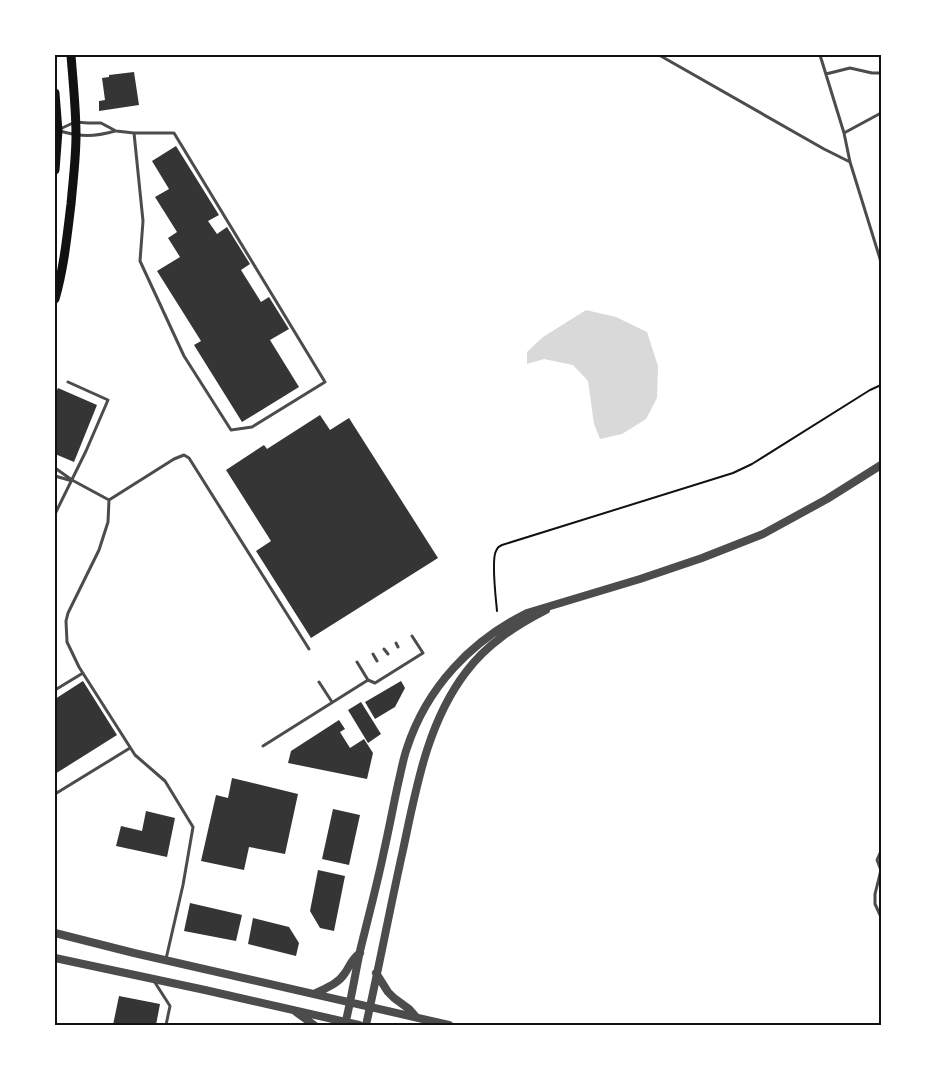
<svg xmlns="http://www.w3.org/2000/svg" width="936" height="1080" viewBox="0 0 936 1080" font-family="'Varela Round',sans-serif">
<style>
.water{fill:#d9d9d9}
.building{fill:#353535}
.lines{fill:none;stroke-linecap:round;stroke-linejoin:round}
.path{stroke:#111;stroke-width:2}
.service{stroke:#4c4c4c;stroke-width:3}
.tertiary{stroke:#4c4c4c;stroke-width:8}
.secondary{stroke:#111;stroke-width:9}
.neatline{fill:none;stroke:#111;stroke-width:2}
</style>
<rect width="100%" height="100%" fill="#fff"/>
<path class="water" d="M586,310l30,7 31,15 11,34 -1,32 -11,21 -24,15 -22,5 -6,-15 -6,-43 -15,-16 -29,-6 -17,5v-12l16,-15z"/>
<path class="building" d="M134,72l5,33 -40,6v-10l6,-1 -3,-22 7,-1v-2z
M176,146l43,69 -11,6 9,13 10,-7 23,37 -9,6 20,32 8,-5 20,32 -19,11 29,47 -57,35 -48,-77 7,-4 -44,-70 23,-14 -12,-19 9,-6 -22,-35 14,-8 -17,-28z
M58,388l39,17 -23,57 -19,-8v-60z
M320,415l10,15 19,-12 89,140 -127,80 -55,-87 15,-10 -45,-71 38,-25 3,4z
M83,681l34,54 -62,39v-75z
M401,681l4,7 -10,19 -20,12 -10,-17z
M361,702l20,32 -13,9 -20,-33z
M339,720l6,9 -5,3 10,16 14,-9 9,14 -6,26 -79,-16 3,-12z
M232,778l66,16 -13,60 -36,-7 -5,23 -43,-9 15,-66 12,3z
M333,809l27,6 -11,50 -27,-6z
M146,811l29,7 -8,39 -51,-11 5,-20 21,5z
M318,870l27,6 -11,55 -14,-3 -10,-17z
M190,903l52,12 -6,26 -52,-10z
M253,918l36,9 10,16 -3,13 -48,-12z
M119,996l41,8 -4,21h-43z"/>
<g class="lines">
<path class="path" d="M497,611c-1,-12 -6,-51 -1,-60 2,-4 2,-4 6,-6l231,-72 19,-9 118,-74 11,-5"/>
<path class="service" d="M659,55l165,94 26,13
M820,55l24,78 6,29 31,100
M826,74l24,-6 22,5h9
M60,129l15,-7 13,1h13l15,8 18,2 9,88 -3,40 44,95 47,74 21,-3 73,-45 -151,-249h-40
M60,131c21,6 34,6 55,0
M844,133l37,-20
M55,468l17,12 37,20
M55,476l14,4
M109,500l-1,22 -9,28 -31,63 -2,8 1,21 12,25 56,88 30,26 28,46 -10,58 -17,74
M109,500l65,-41 10,-4 5,3 120,191
M55,514l31,-63 22,-51 -40,-18
M396,643l2,4
M384,649l4,5
M373,654l4,7
M368,680l7,3 48,-30 -11,-17
M319,682l13,20
M55,690l28,-17
M263,746l105,-66 -11,-18
M55,794l75,-46
M881,870l-6,24v10l6,13
M881,870l-4,-10 4,-9
M154,981l16,25 -4,19"/>
<path class="tertiary" d="M55,933l79,20 315,72
M55,958l150,32 154,35
M376,973l12,19 6,6 15,11 7,8
M314,994c12,-6 24,-10 31,-21 6,-9 6,-13 15,-20
M296,1012l18,13
M345,1025c6,-25 10,-50 15,-74 8,-33 17,-66 24,-100 5,-22 9,-44 14,-67 3,-12 5,-25 9,-36 20,-61 64,-107 120,-135l113,-34 62,-21 61,-24 64,-35 54,-34
M366,1025c13,-58 24,-117 37,-175 13,-61 24,-127 63,-178 21,-28 49,-46 80,-62"/>
<path class="secondary" d="M55,93l3,38 -3,39
M55,299c9,-31 12,-63 16,-95 2,-23 5,-46 5,-69 0,-26 -3,-53 -5,-80"/>
</g>
<rect width="936" height="1080" fill="none" stroke="#ffffff" stroke-width="112"/>
<rect x="56" y="56" width="824" height="968" class="neatline"/>
</svg>
